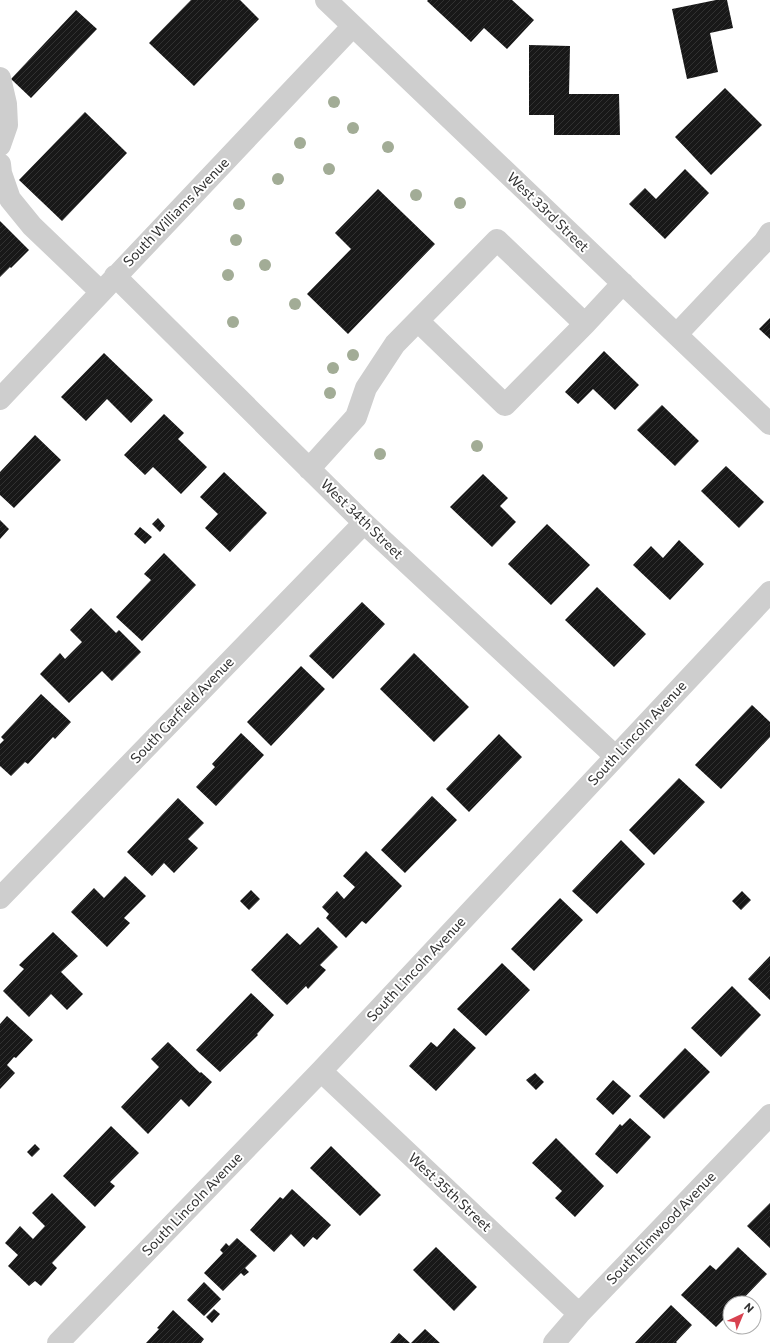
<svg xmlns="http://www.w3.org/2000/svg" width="770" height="1343" viewBox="0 0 770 1343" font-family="Commissioner,sans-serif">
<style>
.building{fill:url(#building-hatch)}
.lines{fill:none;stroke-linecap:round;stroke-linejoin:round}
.minor{stroke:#cecece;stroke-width:22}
.tree{fill:#a2ac96}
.labels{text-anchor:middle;stroke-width:4;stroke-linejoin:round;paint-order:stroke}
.street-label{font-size:14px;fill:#313131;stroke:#fff}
</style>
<defs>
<pattern id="building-hatch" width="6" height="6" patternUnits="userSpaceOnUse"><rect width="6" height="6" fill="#181818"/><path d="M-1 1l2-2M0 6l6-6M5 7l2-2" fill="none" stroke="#313131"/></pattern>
</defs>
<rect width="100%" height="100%" fill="#fff"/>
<path class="building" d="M191,0h49l19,19 -65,67 -45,-43z
M428,0h84l22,20 -27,29 -23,-21 -13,14 -44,-41z
M716,0h11l6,28 -23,5 8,39 -31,7 -15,-70z
M76,10l21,19 -66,69 -20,-19z
M529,45l41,1 -1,48h50l1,41h-66v-20h-25z
M725,88l37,37 -51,50 -36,-38z
M85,112l42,41 -65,68 -43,-41z
M685,169l24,24 -44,46 -36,-35 16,-16 11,11z
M378,189l57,55 -87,90 -41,-40 44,-45 -16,-16z
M0,221l29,29 -18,18 -1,-1 -10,10z
M770,318v21l-11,-10z
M604,351l35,34 -24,25 -22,-21 -15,15 -13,-12z
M104,353l49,47 -22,23 -24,-24 -21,22 -25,-24z
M662,405l37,36 -24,25 -38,-36z
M164,414l20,19 -6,6 29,28 -26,27 -28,-27 -8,8 -21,-20z
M35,435l26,25 -47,48 -14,-13v-23z
M726,466l38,36 -25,26 -38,-37z
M224,472l43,41 -37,39 -25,-24 13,-14 -18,-17z
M483,474l25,24 -8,8 16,16 -24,25 -42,-40z
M158,518l7,8 -5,6 -8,-8z
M0,520l9,9 -9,10z
M547,524l43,41 -39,40 -43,-41z
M140,527l12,10 -7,7 -11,-10z
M679,540l25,24 -34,36 -37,-35 18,-19 12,12z
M164,553l32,32 -54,56 -26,-24 35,-37 -7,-6z
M597,587l49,47 -32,33 -49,-47z
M362,602l23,22 -52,55 -24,-23z
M91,608l25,25 3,-3 22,22 -29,29 -10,-10 -33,32 -29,-29 20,-21 5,6 17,-17 -12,-12z
M414,653l55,54 -35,35 -54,-53z
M301,666l24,23 -54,57 -24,-24z
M41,694l30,28 -16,17 -2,-2 -25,27 -3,-2 -14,14 -11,-10v-22l4,-4 -3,-3z
M752,705l18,17v15l-49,52 -26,-24z
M241,733l23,22 -48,51 -20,-19 19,-20 -3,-3z
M499,734l23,23 -53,55 -23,-23z
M679,778l26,24 -51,53 -25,-25z
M432,796l25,24 -52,53 -24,-23z
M178,798l26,25 -16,16 10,9 -24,25 -10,-10 -12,13 -25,-24z
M621,840l24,24 -48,50 -25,-23z
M366,851l36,35 -36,38 -4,-3 -16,17 -20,-20 3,-4 -7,-7 15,-16 7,8 11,-12 -12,-11z
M125,876l21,20 -22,22 6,5 -23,24 -36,-35 23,-24 10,10z
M251,890l9,9 -11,11 -9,-9z
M742,891l9,9 -10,10 -9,-9z
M560,898l23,22 -49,51 -23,-22z
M318,927l20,20 -18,18 6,5 -18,19 -2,-3 -19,19 -36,-35 36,-37 13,12z
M53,932l25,24 -17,16 22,22 -16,16 -16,-16 -22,23 -26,-26 21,-22 -5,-4z
M770,956v44l-22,-21z
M502,963l28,27 -44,46 -29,-27z
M732,986l29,29 -40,42 -30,-29z
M251,993l23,22 -17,19 1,1 -38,37 -24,-22z
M7,1016l26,24 -17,18 -2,-1 -7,8 8,8 -15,16v-65z
M454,1028l22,20 -40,43 -27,-25 22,-24 6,5z
M168,1042l32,31 1,-1 11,10 -23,25 -8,-8 -33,35 -27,-27 38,-40 -8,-8z
M685,1048l25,24 -46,47 -25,-23z
M535,1073l9,9 -8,8 -10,-10z
M613,1080l18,16 -18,19 -17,-16z
M630,1118l21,19 -34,37 -22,-20 25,-30 2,2z
M111,1126l28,27 -29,29 5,4 -20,21 -32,-31z
M556,1138l48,48 -29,31 -20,-19 7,-7 -30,-28z
M35,1144l5,5 -8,8 -5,-5z
M331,1146l50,49 -21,21 -50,-48z
M292,1189l39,36 -14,15 -4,-3 -9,10 -13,-13 -17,18 -24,-22 30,-33 3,2z
M52,1193l34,34 -34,36 5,5 -16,18 -6,-5 -6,5 -21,-20 10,-11 -13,-12 15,-17 13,13 12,-13 -13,-13z
M770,1203v45l-23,-22z
M237,1238l20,18 -12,12 4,4 -5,4 -3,-3 -18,18 -19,-18 19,-20 -3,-3 6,-7 3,3z
M436,1247l41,40 -23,24 -41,-41z
M738,1247l29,27 -28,29h-9v10l-14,14 -35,-32 29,-30 6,5z
M204,1282l17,17 -17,17 -17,-16z
M671,1305l21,20 -16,17 1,1h-42z
M214,1309l6,5 -8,9 -6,-6z
M173,1310l31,29 -3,4h-55l13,-14 -2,-1z
M425,1329l15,14h-29z
M399,1333l11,10h-20z"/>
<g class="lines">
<path class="minor" d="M326,0l444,424
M0,78l6,26 1,21 -7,20
M0,164l1,9 9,26 22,27 69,66
M115,276l249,247 251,233
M585,324l38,-41
M677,334l87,-92 6,-9
M0,399l353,-373
M309,469l47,-52 10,-29 29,-44 102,-104 88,84 -80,81 -87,-84
M0,898l364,-375
M321,1071l258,243
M58,1343l263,-272 449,-479
M554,1343l25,-29 191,-199"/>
</g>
<g class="tree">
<circle cx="334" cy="102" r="6"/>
<circle cx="353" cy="128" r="6"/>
<circle cx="300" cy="143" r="6"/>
<circle cx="388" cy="147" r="6"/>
<circle cx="329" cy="169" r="6"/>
<circle cx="278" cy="179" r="6"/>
<circle cx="416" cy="195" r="6"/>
<circle cx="460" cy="203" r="6"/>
<circle cx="239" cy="204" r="6"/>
<circle cx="236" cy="240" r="6"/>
<circle cx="265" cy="265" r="6"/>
<circle cx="228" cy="275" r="6"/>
<circle cx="295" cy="304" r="6"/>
<circle cx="233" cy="322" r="6"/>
<circle cx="353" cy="355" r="6"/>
<circle cx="333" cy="368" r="6"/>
<circle cx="330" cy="393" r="6"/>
<circle cx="477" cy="446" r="6"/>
<circle cx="380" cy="454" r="6"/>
</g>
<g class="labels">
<g class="street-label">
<text transform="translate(176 212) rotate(-46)" y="5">South Williams Avenue</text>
<text transform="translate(548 212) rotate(44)" y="5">West 33rd Street</text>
<text transform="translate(362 519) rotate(44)" y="5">West 34th Street</text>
<text transform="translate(182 710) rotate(-46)" y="5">South Garfield Avenue</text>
<text transform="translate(637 733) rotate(-47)" y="5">South Lincoln Avenue</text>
<text transform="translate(416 969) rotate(-47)" y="5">South Lincoln Avenue</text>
<text transform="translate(450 1192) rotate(43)" y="5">West 35th Street</text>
<text transform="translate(192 1204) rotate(-46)" y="5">South Lincoln Avenue</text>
<text transform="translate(661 1228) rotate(-46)" y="5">South Elmwood Avenue</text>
</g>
</g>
<g transform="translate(742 1315) rotate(44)"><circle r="19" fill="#ffffff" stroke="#adadad"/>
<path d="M0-3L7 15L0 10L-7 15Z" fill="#d84250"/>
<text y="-6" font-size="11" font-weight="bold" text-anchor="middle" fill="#313131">N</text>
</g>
</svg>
